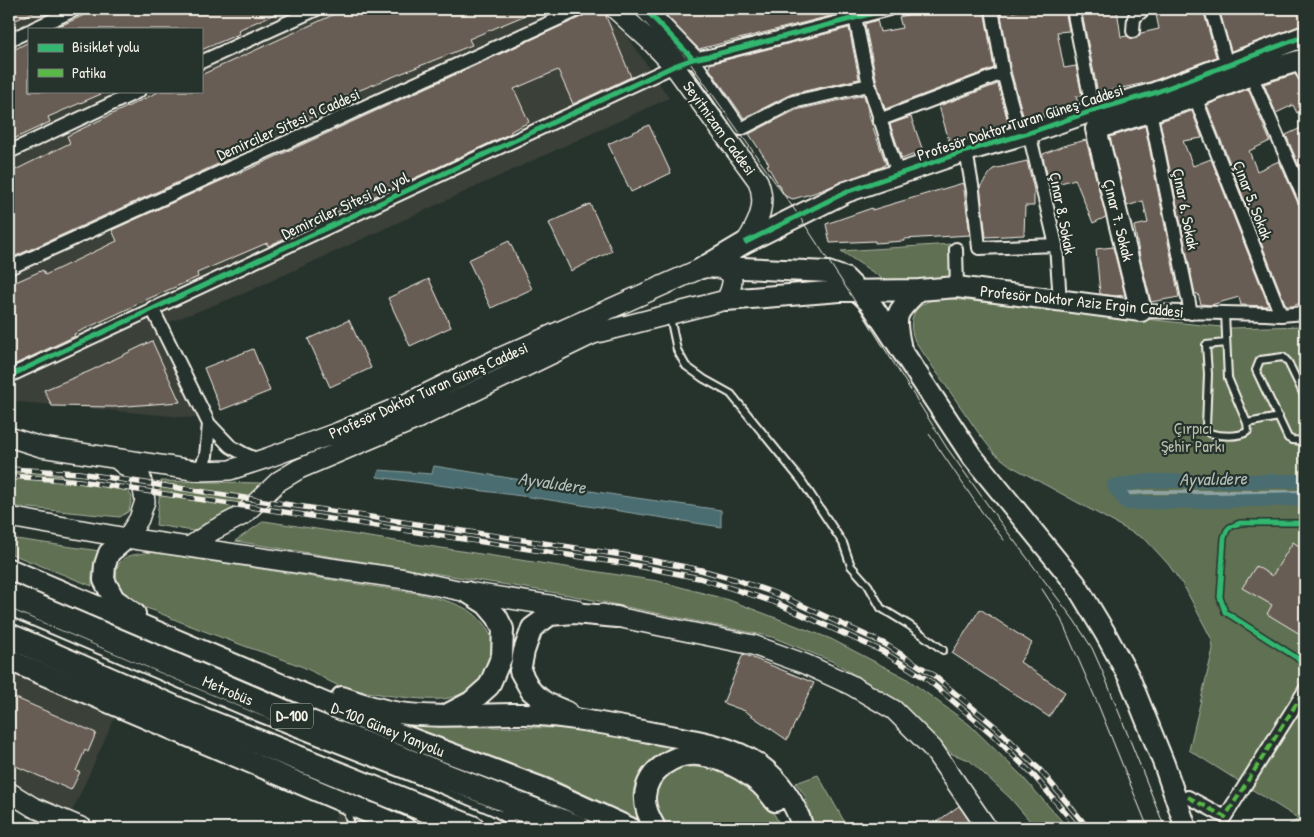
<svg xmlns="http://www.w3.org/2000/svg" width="1314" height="837" viewBox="0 0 1314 837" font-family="'Patrick Hand',sans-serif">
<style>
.built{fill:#3a4039;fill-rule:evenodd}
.green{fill:#5f7052;stroke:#aab09d}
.water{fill:#4a6d71;stroke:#8ea2a1}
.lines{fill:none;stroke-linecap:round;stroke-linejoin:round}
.stream{stroke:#8ea2a1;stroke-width:4}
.canal{stroke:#4a6d71;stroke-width:14}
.building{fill:#685d55;stroke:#f4f1e8}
.lane-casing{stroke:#f4f1e8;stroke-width:10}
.street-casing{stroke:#f4f1e8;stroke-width:16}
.secondary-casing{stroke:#f4f1e8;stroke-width:22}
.primary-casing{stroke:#f4f1e8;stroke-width:24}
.highway-casing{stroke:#f4f1e8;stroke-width:28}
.lane{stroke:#26332d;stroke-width:6}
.street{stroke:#26332d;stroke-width:12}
.secondary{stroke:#26332d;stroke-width:19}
.primary{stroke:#26332d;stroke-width:20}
.highway{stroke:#26332d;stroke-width:24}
.tram{stroke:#f4f1e8;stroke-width:1}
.rail-casing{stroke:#f4f1e8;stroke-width:5.5}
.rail{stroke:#26332d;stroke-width:4;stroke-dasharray:11;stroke-linecap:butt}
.quiet{stroke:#58b947;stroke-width:4;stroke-dasharray:8 4;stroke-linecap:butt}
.cycleway-casing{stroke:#26332d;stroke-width:8}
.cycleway{stroke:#33b770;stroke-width:5}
.labels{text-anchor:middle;stroke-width:4.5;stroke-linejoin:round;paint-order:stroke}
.shield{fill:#26332d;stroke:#b6b8b0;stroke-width:1}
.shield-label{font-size:15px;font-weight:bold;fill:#f4f1e8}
.street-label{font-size:16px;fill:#f4f1e8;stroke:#26332d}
.park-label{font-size:16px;fill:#b8bdac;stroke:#26332d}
.water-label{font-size:18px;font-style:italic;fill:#b0bcb8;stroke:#26332d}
</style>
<rect width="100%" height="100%" fill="#26332d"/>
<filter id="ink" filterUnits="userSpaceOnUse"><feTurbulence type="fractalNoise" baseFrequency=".02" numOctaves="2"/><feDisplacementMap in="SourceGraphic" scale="10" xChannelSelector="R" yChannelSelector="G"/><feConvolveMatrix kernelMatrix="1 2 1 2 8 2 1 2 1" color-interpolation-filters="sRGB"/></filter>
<g filter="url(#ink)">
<path class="built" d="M9,9h581l36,25 43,64 -424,195 -78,30 48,97 -206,-19zM29,29h172v62h-172z
M9,669l107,46 -45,99 -62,-32z
M338,811l36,17h-43z"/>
<path class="green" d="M952,244v38l-57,5 -54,-36z
M942,298l289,30 74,-2v502h-22l16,-9 -110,-69 24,-101 -1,-9 -27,-52 -17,-24 -22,-24 -135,-74 -17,-13 -14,-18 -65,-94c-10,-23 1,-40 27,-43z
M9,468l116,18 7,11 -3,14 -9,6 -111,-11z
M161,481l100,2 -18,22 -26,15 -24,11 -37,-6z
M264,521l394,60 71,19 102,39 75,39 64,47 50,49 48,54h-32l-26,-30 -41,-38 -17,-6 -64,-58 -54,-34 -62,-25 -203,-42 -334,-54z
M9,538l91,13c-7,12 -9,21 -8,35l-83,-33z
M151,552l265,41c25,7 54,10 69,33 3,5 8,11 8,17 1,25 -19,50 -44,55 -19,5 -92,-6 -112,-13 -12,-5 -22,-13 -34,-18 -17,-7 -35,-13 -53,-19 -32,-12 -64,-23 -95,-37 -8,-3 -19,-5 -24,-11 -10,-9 -22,-27 -9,-40 6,-6 20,-6 29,-8z
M409,726l150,2 70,8 45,9c-18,10 -41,28 -41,51 0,8 3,16 4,23l-85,-40z
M683,767c43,-2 82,21 98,61h-107c-6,-5 -13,-11 -16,-18 -6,-14 1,-32 14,-40 3,-2 8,-2 11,-3z
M818,775l30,53h-34l-9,-32 -9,-13z"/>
<path class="water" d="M434,466l188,30 99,14v17l-184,-29 -160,-21 2,-7 53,4z"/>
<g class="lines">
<path class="stream" d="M1120,494l28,-2h157"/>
<path class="canal" d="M1305,481h-157l-34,5 13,17 178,-4"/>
</g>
<path class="building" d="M9,9h32l-32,14z
M98,9h188l-48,21 1,4 -38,16v-21h-148z
M346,9h194l-71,30 3,6 -127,51 3,6 -59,25 -1,-3 -62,27 3,8 -220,100v-86l61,-30 -3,-7 93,-45h41v-16z
M591,9h12l28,68 -58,27 -15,-34 -44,19 15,33 -18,9v2l-124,58 -62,26 1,2 -58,27 -1,-3 -70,30 1,4 -64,28v1l-60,28 1,2 -66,31v-82l34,-15 2,5 72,-34 -5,-11 124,-56v1l347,-159z
M660,9h198l-159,40z
M930,9h54l10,59 -109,41 -8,-26 -12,-59 12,-4 3,12 22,-4 -3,-11z
M1000,9h12l1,3 13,-3h39l4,22 -12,1 7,36 12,-2 6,30h-6l2,7 -53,17 -1,-1 -13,-48z
M1081,9h36l4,28 6,-1 6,3 4,-1 4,-5 18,-4 -4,-20h48l13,48 -66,25 -52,11z
M1219,9h86v15l-74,27z
M849,28l10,51 -68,15 -47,24 -35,-50 1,-4z
M29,42v49h79l-60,26 2,5 -41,19v-89z
M1295,74l10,13v23l-8,3 -4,-8 -17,8 -12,-29z
M998,84l11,42 -59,18 -11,-38z
M1248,89l22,52 -21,10 8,20 22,-10 19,42 3,4 4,1v93l-12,5h-7l-79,-201z
M864,95l7,27 15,42 -2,1v1l-70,27 -21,6 -8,-3 -18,-31 2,-1 -20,-30 47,-24z
M1192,111l10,27 -19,3 10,25 18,-7 57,145 -1,2 -26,-1 -2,-8 -28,8 -10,-1 -3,-10h-3l-35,-173z
M911,117l12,34 -21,8 -12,-35z
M649,125l22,48 -40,19 -23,-48z
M1145,126l34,171 -28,5 -11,-45 -6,-31 14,-3 -5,-22 -16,5 -17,-69z
M1305,126v54l-19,-45z
M1086,140l20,77 -13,6 -18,-44 -25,7 -7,-29v-3l20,-8z
M1027,161l7,29v16h-9l-1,29 -38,2 -6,-50 13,-18z
M963,183l7,52 -66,4v2l-29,2v-2l-45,2 -4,-19 46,-16v2z
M590,204l22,47 -41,20 -22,-48z
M509,241l23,48 -41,19 -23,-48z
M1113,247l12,48 -10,1 -15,-2 -4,-45z
M429,279l22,48 -41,19 -22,-48z
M349,320l22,48 -41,19 -22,-48z
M152,341l28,61 -66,5 -62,-1 -8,-16 46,-19z
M253,349l17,42 -49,19 -17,-42z
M1293,542l12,8v87l-38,-23 5,-9 -30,-17 14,-22 16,10z
M980,609l52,34 -12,19 45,30 -16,25 -97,-64z
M743,654l71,29 -27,57 -42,-29 -22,-8z
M9,695l87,38 -8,19 -3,-2 -9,21 4,1 -9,18 -62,-27z
M959,806l15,22h-46z"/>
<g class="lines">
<g class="lane-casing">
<path id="lane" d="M1225,313l3,65 19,45 1,8c-9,7 -29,5 -39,2l-3,-6 2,-53 -2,-29 20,-2
M670,317l7,33 9,16 18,13 27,15 70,86 42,63 8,23 17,19 13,23 28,17 34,25
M1305,397l-17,-35 -5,-5 -23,3 -4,10 32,68 4,2 13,1
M1247,423l32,-6
M9,612l247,105 181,71 57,24 27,16
M346,808l6,20
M497,813l25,5"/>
</g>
<g class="street-casing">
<path id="street" d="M992,9l11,64 14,51 12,9 27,112 4,56
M1073,9l21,108
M1211,9l16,56
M855,17l14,68 29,89
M33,29l43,-20
M1133,31l1,-13 10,-9
M9,40l20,-9
M693,59l48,70 52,-27 76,-17
M201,62l116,-53
M1297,62l8,14
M1251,75l54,125
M1195,97l86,218
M1150,111l41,202
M879,120l124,-47
M966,151l7,40 6,57 77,-3
M9,152l130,-61
M956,249l1,38
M9,268l571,-259
M152,308l57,116 21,22 14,8 17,7
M1141,311l124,3 16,1 24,-2
M9,376l665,-310 19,-7 20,-4 176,-46
M199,471l7,-15 3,-32
M1188,797l37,20 80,-127"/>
</g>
<g class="secondary-casing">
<path id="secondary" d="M615,9l35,32 24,25 84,115c9,23 1,41 -12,61
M645,9l48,50
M9,437l32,10 158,24 31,-1 37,-12 72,-26 62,-26 96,-47 205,-91c27,-1 38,4 24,32l-133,34 -176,85 -118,50 -20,12 -36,34 -29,15 -25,17
M118,460l23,18 4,23 -6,18 -12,19
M9,517l118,21 278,41 62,13 108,17
M602,614l151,31 52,19 46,21 43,25 39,39 54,79
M9,792l24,15 50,21"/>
</g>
<g class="primary-casing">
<path id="primary" d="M720,267l108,5 17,6 26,26 100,151 104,128 30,50 24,44 35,87 22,64
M702,268l44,-26 100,-50 120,-41 63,-18 63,-22 62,-18 151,-57
M726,300l114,-9 79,-1 38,-3 184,24 -45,-182 99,-32 56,-22 54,-16
M900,344c-7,-31 -3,-32 19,-54
M127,538l-18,15 -4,12 -1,15 10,19 21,15
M9,569l377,160 156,59 88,40
M9,660l396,168
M342,697c19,7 38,13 58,16 42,6 84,0 125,1 42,2 83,10 124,18 36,7 78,11 109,32 22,16 37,39 45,64
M567,712l-21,-9 -15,-12 -11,-20 4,-20 8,-23 18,-13 24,-2 43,4
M448,714l23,-12 18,-16 13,-30 1,-27 -6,-12 -11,-13 -19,-12
M655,828c-5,-10 -11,-20 -10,-32 2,-26 29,-43 53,-41 29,3 61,22 77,46"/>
</g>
<g class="highway-casing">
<path id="highway" d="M9,595l291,124 278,109
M9,636l179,78 284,114"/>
</g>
<use href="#lane" class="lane"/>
<use href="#street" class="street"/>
<use href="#secondary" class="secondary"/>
<use href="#primary" class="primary"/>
<use href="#highway" class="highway"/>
<path class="tram" d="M640,9l12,9 36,42 111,156 50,76 98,156 53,74 74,98 18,28 12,27 61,153
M929,434l53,78 22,28
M1042,589l18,28 37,85 51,126"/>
<g class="rail-casing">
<path id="rail" d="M9,469l70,4 550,83 72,14 36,10 40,14 108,50 47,30 65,54 44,43 47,57
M9,476l70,5 549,83 71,14 75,24 108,49 46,29 64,54 43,43 43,51"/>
</g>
<use href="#rail" class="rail"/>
<path class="quiet" d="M1188,797l37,20 80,-127"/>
<g class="cycleway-casing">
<path id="cycleway" d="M645,9l48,50
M746,242l100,-50 120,-41 63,-18 63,-22 62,-18 151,-57
M9,376l665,-310 19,-7 20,-4 176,-46
M1305,523h-65l-10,4 -3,3 -3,8 -4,59 5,15 80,51"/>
</g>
<use href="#cycleway" class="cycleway"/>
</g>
</g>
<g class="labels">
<rect class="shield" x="271" y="703.5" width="42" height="25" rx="4"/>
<g class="shield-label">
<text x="292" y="721">D-100</text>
</g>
<g class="street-label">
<text transform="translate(1020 122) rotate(-18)" y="6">Profesör Doktor Turan Güneş Caddesi</text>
<text transform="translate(288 124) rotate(-24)" y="6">Demirciler Sitesi 9 Caddesi</text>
<text transform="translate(720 128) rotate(54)" y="6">Seyitnizam Caddesi</text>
<text transform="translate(1253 200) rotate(69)" y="6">Çınar 5. Sokak</text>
<text transform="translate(345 205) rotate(-25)" y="6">Demirciler Sitesi 10. yol</text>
<text transform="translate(1186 209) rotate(79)" y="6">Çınar 6. Sokak</text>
<text transform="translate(1063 213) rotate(79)" y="6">Çınar 8. Sokak</text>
<text transform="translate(1119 220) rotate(76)" y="6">Çınar 7. Sokak</text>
<text transform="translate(1082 301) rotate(6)" y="6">Profesör Doktor Aziz Ergin Caddesi</text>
<text transform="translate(428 390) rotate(-24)" y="6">Profesör Doktor Turan Güneş Caddesi</text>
<text transform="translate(228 690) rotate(23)" y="6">Metrobüs</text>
<text transform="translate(388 729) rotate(22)" y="6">D-100 Güney Yanyolu</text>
</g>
<g class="park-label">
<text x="1193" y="434">Çırpıcı<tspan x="1193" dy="18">Şehir Parkı</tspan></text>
</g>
<g class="water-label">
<text transform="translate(1213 479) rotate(-1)" y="6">Ayvalıdere</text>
<text transform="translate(552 483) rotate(8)" y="6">Ayvalıdere</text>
</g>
</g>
<rect width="1314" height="837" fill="none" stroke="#26332d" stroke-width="30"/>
<rect x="15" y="15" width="1284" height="807" fill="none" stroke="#f4f1e8" stroke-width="2" filter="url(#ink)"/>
<rect x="28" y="28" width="175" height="65" fill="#26332d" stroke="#787f78"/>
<rect x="38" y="44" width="25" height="8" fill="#33b770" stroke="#787f78"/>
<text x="72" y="52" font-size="15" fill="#f4f1e8">Bisiklet yolu</text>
<rect x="38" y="69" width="25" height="8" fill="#58b947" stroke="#787f78"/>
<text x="72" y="78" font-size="15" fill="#f4f1e8">Patika</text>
</svg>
